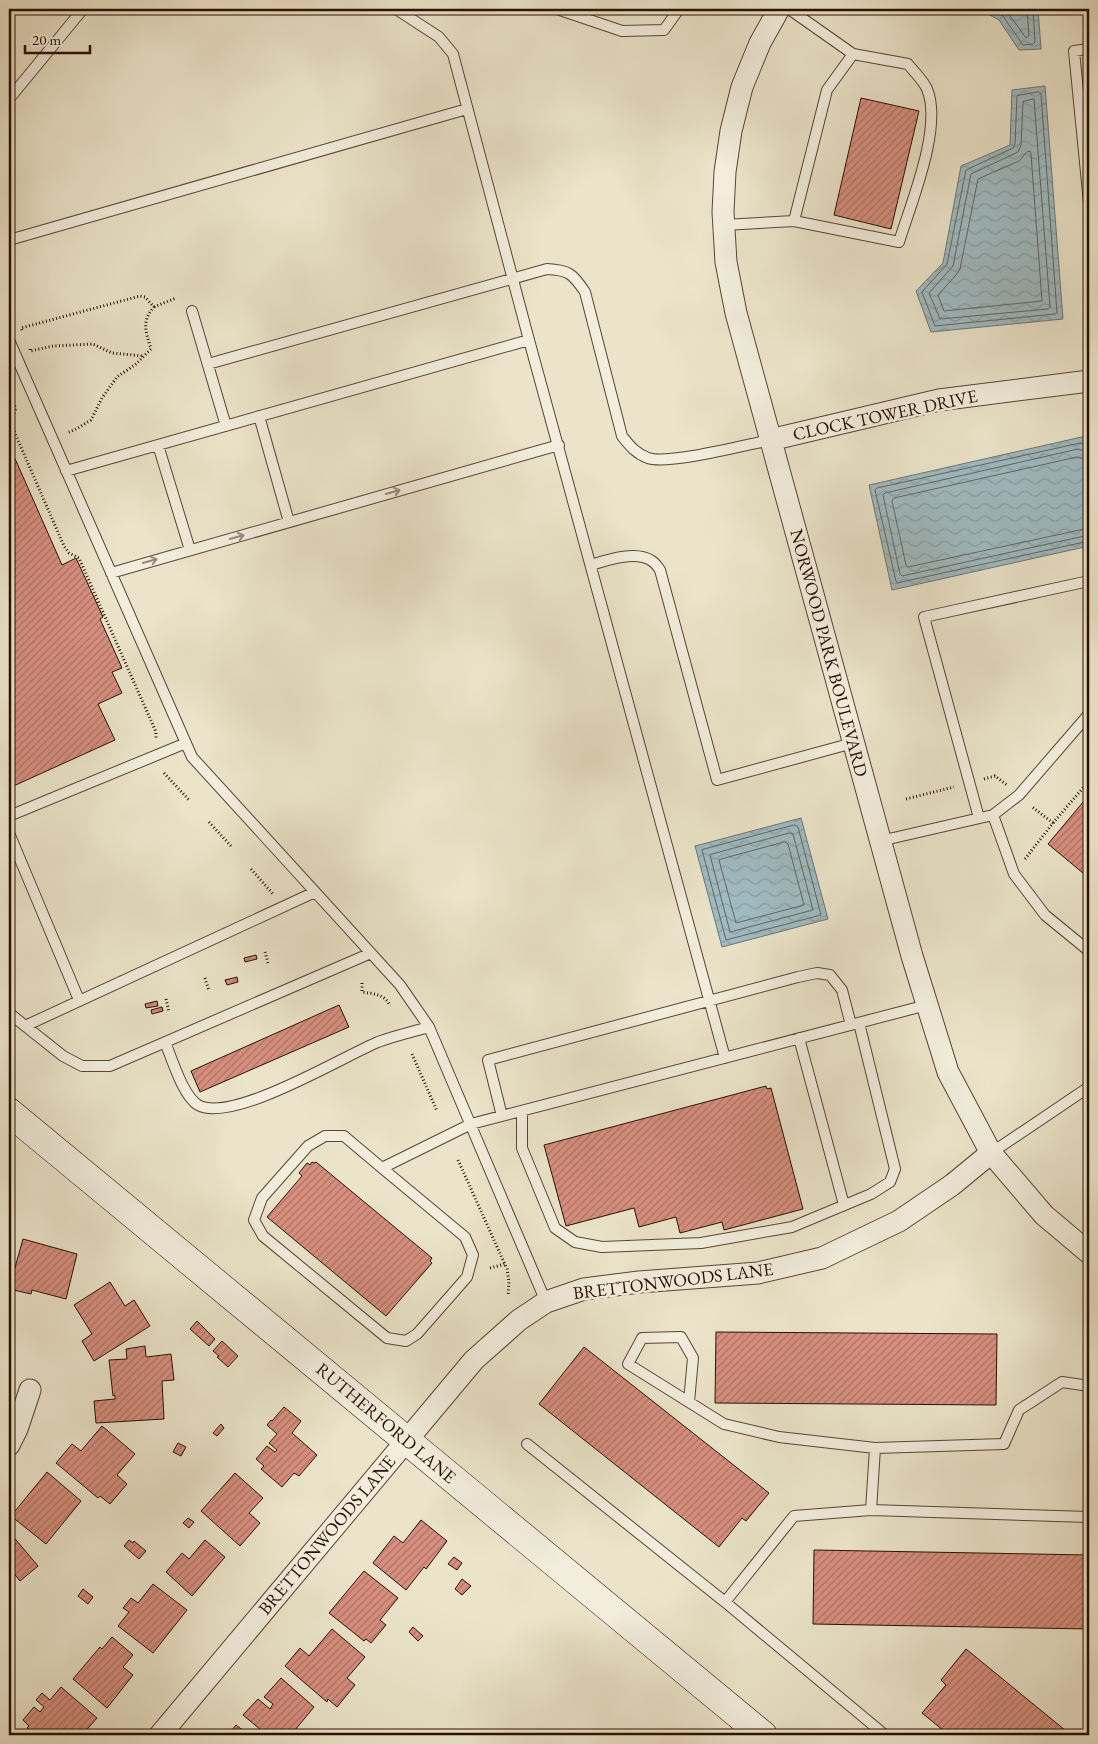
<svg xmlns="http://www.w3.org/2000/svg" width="1098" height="1744" viewBox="0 0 1098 1744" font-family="'EB Garamond',serif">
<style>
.water{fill:url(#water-waves);stroke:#707674}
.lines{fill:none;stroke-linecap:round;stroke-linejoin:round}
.shore{stroke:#646561;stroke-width:1}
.building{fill:url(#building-hatch);stroke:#290f00}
.lane-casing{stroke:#5a4432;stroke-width:12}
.street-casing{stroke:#5a4432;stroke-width:23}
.secondary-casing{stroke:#290f00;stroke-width:29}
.path{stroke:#290f00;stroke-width:3;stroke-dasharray:1 2.5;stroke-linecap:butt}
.lane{stroke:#f2eddd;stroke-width:10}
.street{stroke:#f2eddd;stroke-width:21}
.secondary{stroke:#f2eddd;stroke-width:28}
.oneway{stroke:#98897a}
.labels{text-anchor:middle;stroke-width:5;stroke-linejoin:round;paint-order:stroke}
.street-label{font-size:18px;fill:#290f00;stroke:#f2eddd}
</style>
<defs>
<pattern id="water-waves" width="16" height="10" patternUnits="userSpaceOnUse" patternTransform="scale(1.25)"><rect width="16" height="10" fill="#9fbbc2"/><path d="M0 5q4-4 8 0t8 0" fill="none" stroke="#89a0a5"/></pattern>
<pattern id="building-hatch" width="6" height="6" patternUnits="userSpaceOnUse" patternTransform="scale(1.25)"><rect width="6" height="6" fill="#d78f80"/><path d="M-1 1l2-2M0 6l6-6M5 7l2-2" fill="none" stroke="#ae7366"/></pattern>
</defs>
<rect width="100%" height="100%" fill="#ebe4ca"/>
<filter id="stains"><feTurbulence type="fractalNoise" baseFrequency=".004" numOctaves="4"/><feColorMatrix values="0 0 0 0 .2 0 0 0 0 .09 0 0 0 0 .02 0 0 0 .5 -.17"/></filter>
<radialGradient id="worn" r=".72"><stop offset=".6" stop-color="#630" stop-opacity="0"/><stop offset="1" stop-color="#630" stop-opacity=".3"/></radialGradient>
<path class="water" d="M979,9h59l3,40 -22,1 -20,-30z
M1045,86l18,233 -132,13 -15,-41 27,-28 18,-97 49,-21 2,-55z
M1086,436l3,15v95l-197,44 -23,-105z
M801,818l27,101 -106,28 -27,-101z"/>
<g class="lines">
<path class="shore" d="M990,9l13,7 20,29 10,-1 2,-2 -2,-33
M1003,9l5,4 18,25 3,-2 -2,-27
M1039,92l2,2 16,219 -2,1 -120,12 -13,-34 25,-28 19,-94 47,-22 2,-4 2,-48z
M1034,99l16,208 -2,2 -108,10 -11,-26 24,-27 18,-92 47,-22 3,-7 2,-43z
M1027,152l3,-1 1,3 11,147 -98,10 -6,-16 18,-20 4,-6 18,-90 41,-18z
M1089,446l-9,-3 -203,45 -2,2 21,91 1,2 192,-42
M1089,452l-11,-3 -193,44 -2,2 17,79 2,2 187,-41
M1089,460l-12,-3 -183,41 -2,3 14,64 2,2 181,-39
M795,825l3,2 23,88 -95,25 -24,-90z
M790,833l3,1 20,76 -83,22 -20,-77z
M785,842l3,2 16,61 -68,18 -17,-63z"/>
</g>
<path class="building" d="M861,98l58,13 -28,118 -57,-14z
M9,445l53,120 14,-7 27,59 -3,2 22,49 -10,4 10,21 -24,11 17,36 -106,48z
M1089,795v83l-41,-34z
M256,955l1,4 -12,3 -1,-4z
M237,977l1,5 -11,3 -2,-5z
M157,1001l1,5 -12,2 -1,-4z
M339,1005l10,22 -149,65 -9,-21z
M162,1007l1,4 -11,3 -1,-4z
M766,1086l1,3 4,-1 32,121 -79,21 -2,-8 -42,11 -4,-16 -37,10 -5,-19 -68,18 -22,-81z
M312,1162l2,1 2,-1 116,96 -2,3 2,2 -46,53 -119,-99 35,-41 -3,-3 8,-10 3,2z
M23,1239l54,15 -11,45 -34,-9 -1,4 -22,-5z
M110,1282l15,24 9,-6 16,26 -56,35 -12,-20 10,-7 -18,-29z
M197,1321l18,18 -6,7 -19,-17z
M716,1332l281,2 -1,71 -281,-2z
M222,1341l16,15 -10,11 -11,-10 2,-1 -6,-5z
M145,1346l1,11 25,-3 3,26 -12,1 2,38 -68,4 -2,-22 21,-2v-4l-2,1 -4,-36 18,-1 -1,-10z
M584,1347l185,146 -23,28 -4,-3 -23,29 -180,-143z
M284,1407l17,14 -9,12 25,22 -18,21 -5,-3 -12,14 -21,-18 3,-3 -8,-7 11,-13 8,6 2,-2 -8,-7 8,-9 -10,-9 4,-5 1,1z
M221,1424l3,4 -7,8 -4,-3z
M102,1426l33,28 -18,21 10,9 -17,20 -10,-8 -2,2 -42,-35 16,-19 9,7z
M178,1443l8,4 -5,9 -8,-4z
M47,1472l34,29 -35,43 -35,-28z
M235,1473l28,25 -14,15 11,10 -20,23 -39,-35z
M188,1518l6,4 -5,6 -6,-5z
M421,1520l26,21 -21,28 -2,-2 -18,23 -33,-27 21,-27 9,7z
M11,1534l27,32 -18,15 -8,-10 -3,3v-38z
M129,1540l4,3 1,-2 12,10 -7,8 -15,-13z
M205,1540l20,17 -33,39 -26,-24 16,-19 7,6z
M814,1550l275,5v74l-276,-5z
M454,1557l8,6 -5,7 -9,-6z
M364,1571l34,27 -18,22 6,5 -15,18 -5,-4 -2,2 -35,-28z
M462,1579l9,7 -9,9 -7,-6z
M153,1584l34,26 -34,43 -35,-27 11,-14 -6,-4 8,-10 7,5z
M83,1589l10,8 -5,7 -10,-8z
M413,1627l10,9 -5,5 -9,-9z
M332,1629l33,28 -18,21 8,7 -18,22 -9,-8 -1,3 -42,-36 15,-18 9,8z
M112,1637l21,18 -10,12 10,8 -26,33 -34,-29 27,-32 2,2z
M966,1649l105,86h-122l-27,-22 24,-28 -5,-5z
M281,1678l33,29 -19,23 6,5h-34l-24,-20 15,-16 12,10 3,-5 -9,-7z
M61,1687l36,31 -15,17h-4l-5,-4 -2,4h-35l-9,-7 2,-2 -6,-6 11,-13 6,5 4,-5 -8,-7 6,-7 8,7z
M236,1725l13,10h-21z"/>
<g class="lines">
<g class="lane-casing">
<path id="lane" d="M396,9l43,28 14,17 76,286 196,718
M557,9l65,22 42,-1 15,-21
M789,9l64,45 55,10c6,8 15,16 19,25 16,38 -16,114 -28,153l-105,-21 33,-131 26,-36
M1089,49l-15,2 15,152
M9,99l74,-90
M724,225l70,-4
M9,240l458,-131
M192,311l34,115
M9,340l183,417 208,228 29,42 117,275
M208,364l339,-95c22,1 26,5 38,23l37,144c8,10 13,17 26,22 20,7 97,-13 122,-18
M259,416l30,106
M158,445l32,105
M66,471l463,-131
M591,565c16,-5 45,-15 61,-4 3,2 6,6 8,9l57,210 136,-37
M111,573l448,-128
M993,815l21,59 31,41 44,36
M9,816l177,-73
M979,818l-55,-201 165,-36
M9,833l70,167
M880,841l113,-26 26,-20 70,-81
M9,1013l54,43 19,10h28l261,-113
M25,1026l290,-134
M799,1038l45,167
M165,1042c7,17 18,54 33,63 34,19 144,-48 180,-63 16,-6 34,-10 51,-15
M522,1111v37l33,80 20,14 27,5 99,-4 91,-16 79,-33 19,-12 5,-13 -36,-146
M502,1116l-14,-56 310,-83 19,-4 13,2 12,15 9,35
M991,1153l98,-66
M382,1168l-38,-32h-19l-17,10 -46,52 -8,22 9,16 124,102 19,3 11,-7 50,-57 6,-22 -8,-18 -83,-69 89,-44 456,-119
M689,1402l4,-44 -12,-21 -39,1 -14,26 96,60 55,13 96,11
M527,1444l198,158 69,-86 77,-6 218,7
M871,1510l4,-62 129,-4 15,-34 43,-28 27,4
M725,1602l160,133"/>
</g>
<g class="street-casing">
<path id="street" d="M779,9l-19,34 -18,44 -11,44 -6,41 -2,40 3,50 10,51 176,643 36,116 43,81 53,62 45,38
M770,440l169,-40 150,-19
M9,1445l8,-16 13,-39
M160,1735l314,-375 45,-40 27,-18 38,-13 55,-7 119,-9 64,-15 77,-37 53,-36 39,-32"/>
</g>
<g class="secondary-casing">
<path id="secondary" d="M9,1112l754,623"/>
</g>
<path class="path" d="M154,307l22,-9
M22,330l-1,-2 119,-32 5,1 9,10c-13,14 -8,25 -3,42l-15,15 -19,13 -15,21 -11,22 -15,9 -9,4
M30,349v2l23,-5 40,-2 19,9 31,3
M9,393l7,16 -6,13 54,124 5,7 10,5 77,174v7
M164,773l25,27
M984,779l11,-3 12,9
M906,799l48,-12
M209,822l22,24
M1053,823l36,-42
M1025,859l28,-36 -22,-17
M251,869l22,25
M265,952l3,11
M205,978l4,13
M362,983v9c12,2 23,2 28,14
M166,999l3,13
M412,1054l25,57
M458,1160l49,109 2,13 -1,14
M490,1268l15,-4"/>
<use href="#lane" class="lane"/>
<use href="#street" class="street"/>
<use href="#secondary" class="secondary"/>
</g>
<defs><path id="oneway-shaft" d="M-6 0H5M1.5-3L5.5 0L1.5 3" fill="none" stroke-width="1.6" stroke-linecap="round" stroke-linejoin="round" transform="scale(1.25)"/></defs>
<g class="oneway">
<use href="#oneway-shaft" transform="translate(393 492) rotate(-16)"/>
<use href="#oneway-shaft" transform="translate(237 537) rotate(-16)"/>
<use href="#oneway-shaft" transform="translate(150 561) rotate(-16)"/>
</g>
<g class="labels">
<g class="street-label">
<text transform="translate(885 415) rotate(-12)" y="6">CLOCK TOWER DRIVE</text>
<text transform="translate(829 653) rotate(75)" y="6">NORWOOD PARK BOULEVARD</text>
<text transform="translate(673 1281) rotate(-7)" y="6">BRETTONWOODS LANE</text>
<text transform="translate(386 1423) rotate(40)" y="6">RUTHERFORD LANE</text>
<text transform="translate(327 1535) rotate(-50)" y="6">BRETTONWOODS LANE</text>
</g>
</g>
<rect width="1098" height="1744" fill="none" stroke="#ebe4ca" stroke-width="30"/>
<rect x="10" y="10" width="1078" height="1724" fill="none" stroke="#290f00" stroke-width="2.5"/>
<rect x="15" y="15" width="1068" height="1714" fill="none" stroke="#290f00"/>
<path d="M25 45v8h65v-8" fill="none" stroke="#290f00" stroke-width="2.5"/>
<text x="32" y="45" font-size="15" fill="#290f00" stroke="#f2eddd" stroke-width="4" paint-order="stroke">20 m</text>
<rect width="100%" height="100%" filter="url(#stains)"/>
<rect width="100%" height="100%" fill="url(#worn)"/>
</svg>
